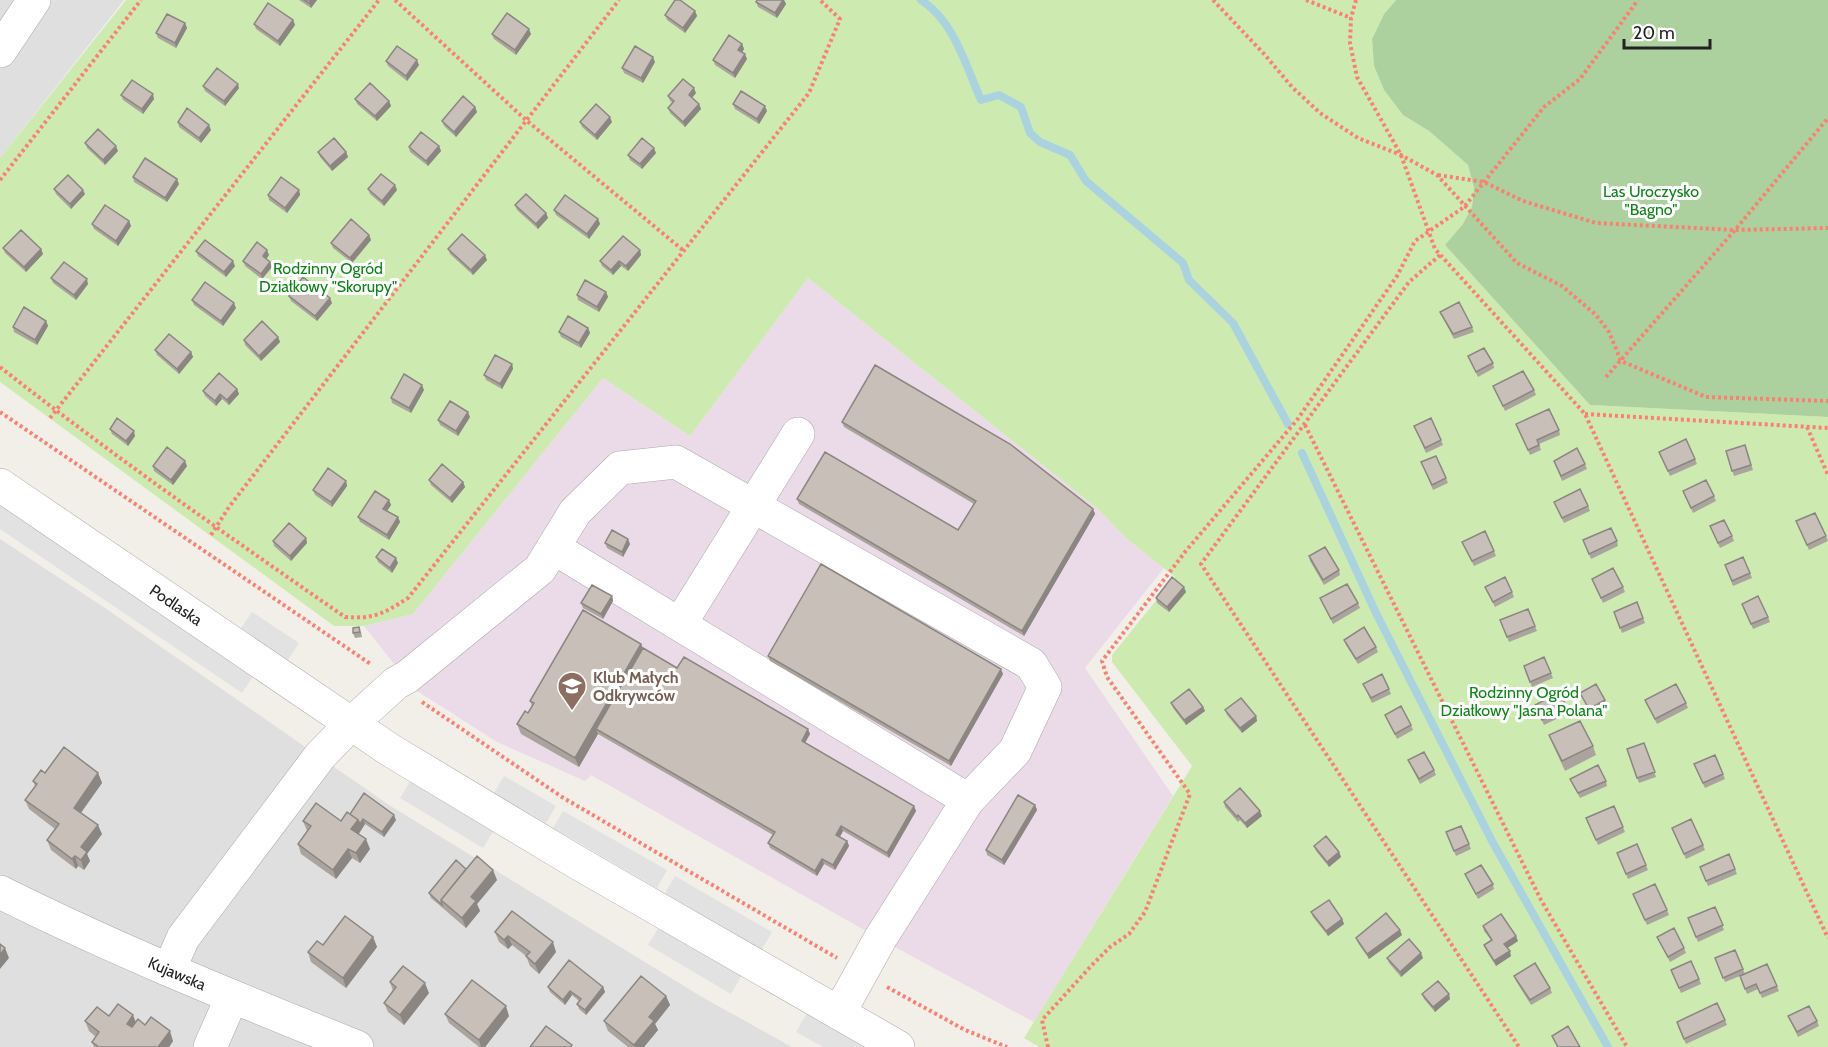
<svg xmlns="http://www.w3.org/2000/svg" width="1828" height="1047" viewBox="0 0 1828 1047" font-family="Cabin,sans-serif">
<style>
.residential{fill:#e0dfdf}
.industrial{fill:#ebdbe8}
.grass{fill:#cdebb0}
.forest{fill:#add19e}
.parking{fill:#e2e2e2}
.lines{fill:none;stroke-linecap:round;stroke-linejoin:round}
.stream{stroke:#aad3df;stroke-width:8}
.minor-casing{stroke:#a9a9a9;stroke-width:34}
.path{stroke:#fa8072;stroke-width:4;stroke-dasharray:3 3;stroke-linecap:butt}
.minor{stroke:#fff;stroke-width:33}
.wall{fill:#aba49e}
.shaded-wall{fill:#8b8681}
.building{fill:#c7bfb8;stroke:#8b8681;stroke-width:1.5}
.labels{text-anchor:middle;stroke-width:6;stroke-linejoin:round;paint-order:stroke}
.park-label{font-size:16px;fill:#0c8416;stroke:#fff}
.street-label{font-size:16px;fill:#222;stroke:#fff}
.education-label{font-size:16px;font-weight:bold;fill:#785e54;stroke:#fff;text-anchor:start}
</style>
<rect width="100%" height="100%" fill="#f2efe9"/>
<path class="residential" d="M0,0h124l-124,158z
M0,539l105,69 284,197 313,192 90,50h-792z"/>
<path class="industrial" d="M808,278l290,231 29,30 37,29 -79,100 88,128 -139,226 -154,-83 -289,-164 -6,6 -88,-39 -83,-53 -50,-63 49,-12 190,-236 87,58z"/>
<path class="grass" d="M126,0h1270l-12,14 -12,25 2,27 10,24 19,25 26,16 39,34 6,23 -2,19 -9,18 -18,20 145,160 238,12v630h-789l-15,-9 168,-272 -80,-104v-7l63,-78 -48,-38 -29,-30 -290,-231 -118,158 -87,-58 -190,236 -49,12h-30l-334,-244v-224z"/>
<path class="forest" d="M1396,0h432v417l-238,-12 -145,-160 18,-21 9,-17 2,-19 -6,-23 -39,-34 -26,-16 -19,-25 -10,-24 -2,-27 12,-25z"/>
<path class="parking" d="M0,504l254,171 -12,18 -242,-164z
M252,612l47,31 -11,17 -47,-32z
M504,776l52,30 -10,17 -52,-30z
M411,780l83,50 -11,18 -83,-50z
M563,811l104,59 -10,18 -104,-60z
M675,876l97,56 -10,17 -97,-56z
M659,927l83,48 -11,19 -83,-49z
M807,1013l58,34h-42l-27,-15z"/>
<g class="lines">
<path class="stream" d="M921,0c33,21 45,66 60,100l18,-5 22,12 9,26 10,9 30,13 16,26 97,82 6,17 44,43 55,101
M1302,453l74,160 116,228 116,206"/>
<g class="minor-casing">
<g id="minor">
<path d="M0,51l34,-51"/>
<path id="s1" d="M0,485l390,265 188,113 320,184"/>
<path d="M680,624l118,-190"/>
<path id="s2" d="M0,892c116,58 237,107 357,155"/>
<path d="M169,970l14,-32 137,-182 31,-32 45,-41 11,-6 133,-108 35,-57 45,-44 56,-6 355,202 14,23 -30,64 -47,49 -414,-252"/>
<path d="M839,1013l41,-74 88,-139"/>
<path d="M210,1047l22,-50"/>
</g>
</g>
<path class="path" d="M395,0l131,120 158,131
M1213,0l52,55 27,32 28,26 38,25 43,17 36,20 80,88 45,23 34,29 13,17 12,29 85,36 122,4
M1306,0l45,18
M1356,0l-5,18 -1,25 7,34 44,78 34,94 150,165 243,524
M1438,175l46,7 39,19 73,22 139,7 93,-2
M0,180l141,-180
M1440,255l-31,27 -208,282 318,483
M0,367c112,88 228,169 345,250 29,2 38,-3 63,-19l401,-505 31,-74 -20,-19
M1606,377l129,-147 93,-112
M0,412l372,253
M1585,414l243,14
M50,418l329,-418
M1305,425l236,475 86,147
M1807,427l21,48
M211,535l18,-28 390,-507
M422,702l140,95 275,161
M887,987l78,43 42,17
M1048,1047l-6,-27 50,-55 18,-18 19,-13 16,-22 45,-118 -83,-117 -5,-16 83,-109 112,-132 100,-144 18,-35 49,-34 80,-100 36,-28 58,-79"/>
<use href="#minor" class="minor"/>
</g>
<path class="wall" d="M299,0h18l-6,8z
M757,0h27l2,4 -9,14 -19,-11 -2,-5z
M695,11l2,5 -12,17 -18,-13 -2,-5z
M293,20l2,5 -15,21 -24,-17 -2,-5z
M185,23l2,5 -11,20 -18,-10 -2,-5z
M492,34h39l-15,21 -22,-16z
M742,44l2,5 -2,4 5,6 -12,19 -20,-13 -2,-5z
M386,61l33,4 -12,16 -19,-15z
M655,62l-12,21 -19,-10 -2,-5z
M203,86l36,2 -14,18 -20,-15z
M696,93l-4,5 7,6 2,5 -16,18 -15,-14 -2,-5 5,-5 -3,-2 -2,-5z
M121,95l33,4 -11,15 -20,-14z
M355,99l34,2 2,5 -14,15 -20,-17z
M733,104l34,7 -8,13 -24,-15z
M475,107l2,5 -21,25 -12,-11 -2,-5z
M178,122l33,8 -10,13 -22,-16z
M580,122h32l-15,18 -15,-13z
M85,143l33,8 -13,14 -18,-17z
M439,146l2,5 -13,15 -18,-14 -1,-5z
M318,152h28l2,5 -16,14 -12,-14z
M656,153l-14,16 -12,-9 -2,-5z
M133,177l46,7 -12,18 -33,-20z
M54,189l31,5 -14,15 -15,-15z
M368,189l29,1 -13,16 -14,-12z
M299,190l1,5 -13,18 -18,-13 -1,-5z
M515,205l31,8 2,5 -10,11 -21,-19z
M554,210l44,9 2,5 -11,15 -33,-24z
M129,221l2,5 -13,20 -24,-17 -2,-5z
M369,235l2,5 -19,23 -19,-15 -2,-5z
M3,248l38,1 2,5 -17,18 -21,-19z
M448,249l39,11 -14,15 -23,-21z
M640,250l1,5 -13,16 -7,-5 -8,9 -11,-9 -2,-5z
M196,251l39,15 -9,11 -28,-21z
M269,255l-3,4 4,3 2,5 -10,12 -17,-13 -2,-5z
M51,278l37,6 -12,16 -23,-17z
M606,292l2,5 -9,15 -21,-12 -1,-5z
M289,296l43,7 -15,18 -26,-20z
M192,300l44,8 -13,18 -29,-21z
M1440,312l32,15 2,5 -20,7z
M46,321l2,5 -11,19 -23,-13 -1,-5z
M588,328l2,5 -9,15 -20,-11 -2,-5z
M278,337l2,5 -19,19 -16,-16 -1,-5z
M155,350l36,2 2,5 -14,17 -22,-19z
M1468,356l25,7 1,5 -16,9z
M512,364l1,5 -11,20 -16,-9 -2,-5z
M1493,386l41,4 2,5 -31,16z
M237,389l2,5 -10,11 -7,-6 -6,7 -11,-10 -2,-5z
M424,390l-13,23 -19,-10 -1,-5z
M470,417l-12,19 -18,-11 -2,-5z
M842,422l251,87 2,5 -71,122 -225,-132 -2,-5 161,31 16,-26 -130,-77z
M1516,424l43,6 1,5 -21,9 2,6 -11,5z
M1414,426l27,14 2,5 -17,8z
M110,429l25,7 -7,10 -16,-12z
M1745,445l8,25 -19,6 -8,-25z
M1659,452l36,7 2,5 -27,12z
M1554,461l31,3 2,5 -25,12z
M1421,462l25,16 2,5 -15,7z
M153,466h34l-14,19 -19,-14z
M429,480l34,2 2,5 -13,16 -21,-18z
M346,481l1,5 -15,21 -17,-12 -2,-5z
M1683,491l31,5 2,5 -23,12z
M389,500l2,5 -4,6 11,6 2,5 -11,18 -29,-18 -2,-5z
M1554,502l34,4 2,5 -26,12z
M1796,521l30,15 2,5 -19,9z
M1712,531l20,5 2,5 -14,7z
M306,538l1,5 -16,18 -17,-15 -1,-5z
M1583,540l34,1 1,5 -27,13z
M1462,542l32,9 2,5 -22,10z
M605,543l25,1 -7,13 -16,-9z
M1309,556l30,14 1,5 -16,10 -14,-24z
M376,557l22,6 -6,10 -14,-11z
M1725,565l25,8 2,5 -19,8z
M1592,579l31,8 2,5 -22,11z
M1485,587l27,5 2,5 -19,10z
M1186,592l-17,20 -12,-9 -1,-5z
M612,596l1,5 -10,18 -20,-11 -2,-5z
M1320,598l38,5 2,5 -27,16z
M1637,602l8,21 -23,10 -8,-21z
M1742,604l26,13 2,5 -17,7z
M1528,609l9,22 -28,11 -9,-22z
M361,632l1,5 -7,1 -2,-5z
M1344,640l32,7 2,5 -20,12 -12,-19z
M641,644l2,4 34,20 133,66 -5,9 109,63 2,5 -27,47 -46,-27 -3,6 7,4 2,5 -14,24 -11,-6 -7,12 -47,-28 -2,-5 5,-8 -175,-101 -19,33 -58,-33 -4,-10 11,-11 4,-7 -2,-5z
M768,656l235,18 -52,92 -181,-105z
M1544,657l9,21 -21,9 -8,-21z
M1363,684l26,5 2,5 -19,9z
M1580,693l25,7 1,5 -15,9z
M1645,700l41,3 2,5 -31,16z
M1171,703l32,4 2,4 -19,14 -13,-17z
M1535,705l32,3 2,5 -25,12z
M1225,710l31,6 1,5 -15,12 -15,-18z
M1385,715l26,10 2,5 -16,9z
M1549,735l44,11 3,9 -31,16 -12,-26z
M1644,743l12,34 -17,6 -12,-34z
M1408,760l26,10 2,5 -16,9z
M1696,769l27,5 2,5 -20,9z
M45,773h53l4,10 -21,30 21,21 -15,20 3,7 -6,9 -6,-4 -2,3 -25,-19 -4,-10 8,-11 -26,-20 -4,-9 10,-14 -2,-5z
M1570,779l36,2 1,5 -27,12z
M1224,802l38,14 -15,12 -7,-8 -2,2 -13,-15z
M1035,805l2,5 -33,55 -17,-10 -1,-5z
M1614,806l11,26 -27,13 -12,-27z
M350,814l46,6 -12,17 -19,-13 -6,10 11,15 -10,14 -8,-5 -16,21 -35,-25 -3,-10 9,-13 -4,-10h38z
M1672,828l31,17 2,5 -19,9z
M1448,837l21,7 2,5 -15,7z
M1637,844l11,26 -20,9 -9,-21z
M1314,846l25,6 2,5 -12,10 -13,-16z
M1729,854l8,20 -29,12 -8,-19z
M466,869l31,11 -20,24 3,7 -14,17 -35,-30 -2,-5z
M1465,874l28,10 1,5 -16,10z
M1633,894l34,16 2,5 -22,10z
M1715,907l9,23 -26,12 -10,-24z
M512,911l44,41 -17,22 -9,-8 -4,-10 -14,-11 -4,4 -9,-7 -4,-10z
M1311,912l31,7 2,5 -16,12 -15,-19z
M1483,926l35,15 -11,7 4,8 -15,10 -10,-16 -2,-5 7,-5 -7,-9z
M1402,935l-33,24 -11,-16 -2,-5z
M373,937l4,10 -31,41 -35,-26 -3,-10 15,-7z
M1657,937l27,11 2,5 -16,9z
M1735,950l10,24 22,-10 12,27 -17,7 -4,-9 -11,5 -7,-18 -15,6 -10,-24z
M1387,958h36l-22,19 -12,-14z
M1671,970l28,9 2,5 -20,9z
M1514,976l36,12 2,5 -21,12 -15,-24z
M390,982l39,11 -25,32 -16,-13 -4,-9 9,-12z
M548,987h55l2,5 -19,23 -7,-6 -2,-5 2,-3 -7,-6 -7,10 -15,-13z
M1422,994l28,5 -15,13 -11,-13z
M666,996l4,9 -15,19 3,6 -14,17h-16l-20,-16 -4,-10z
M445,1014l64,2 -24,31h-6l-30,-24z
M109,1016l36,9 28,16 -4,6h-75l-2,-5 4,-5 -7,-6 -4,-10z
M1788,1016l29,5 2,5 -21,11z
M1725,1020l2,5 -41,19 -8,-17z"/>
<path class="shaded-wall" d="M311,0h6l-6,8 -2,-5z
M783,0h1l2,4 -9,14 -2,-5z
M695,11l2,5 -12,17 -2,-5z
M293,20l2,5 -15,21 -2,-5z
M185,23l2,5 -11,20 -1,-5z
M529,29l2,5 -15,21 -1,-5z
M742,44l2,5 -4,6 -2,-5z
M745,54l2,5 -12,19 -2,-5z
M653,57l2,5 -12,21 -2,-5z
M417,60l2,5 -12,16 -1,-5z
M238,84l1,4 -14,18 -1,-5z
M694,88l2,5 -6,7 -1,-5z
M153,94l1,5 -11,15 -1,-5z
M389,101l2,5 -14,15 -2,-5z
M699,104l2,5 -16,18 -2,-5z
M765,106l2,5 -8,13 -2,-5z
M475,107l2,5 -21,25 -2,-5z
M610,117l2,5 -15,18 -2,-5z
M209,125l2,5 -10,13 -2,-5z
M116,146l2,5 -13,14 -2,-5z
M439,146l2,5 -13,15 -2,-5z
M654,148l2,5 -14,16 -2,-5z
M346,152l2,5 -16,14 -2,-5z
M177,179l2,5 -12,18 -2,-4z
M395,185l2,5 -13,16 -2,-5z
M83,190l2,4 -14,15 -1,-5z
M299,190l1,5 -13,18 -2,-5z
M546,213l2,5 -10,11 -2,-5z
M598,219l2,5 -11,15 -2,-5z
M129,221l2,5 -13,20 -2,-5z
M369,235l2,5 -19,23 -2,-5z
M41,249l2,5 -17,18 -2,-5z
M267,250l2,5 -4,6 -2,-5z
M640,250l1,5 -13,16 -2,-5z
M485,255l2,5 -14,15 -2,-5z
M233,261l2,5 -9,11 -2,-5z
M619,261l2,5 -8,9 -2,-5z
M270,262l2,5 -10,12 -1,-5z
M87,279l1,5 -12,16 -2,-5z
M606,292l2,5 -9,15 -2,-5z
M330,298l2,5 -15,18 -2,-5z
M234,303l2,5 -13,18 -2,-5z
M46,321l2,5 -11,19 -2,-5z
M588,328l2,5 -9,15 -2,-5z
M278,337l2,5 -19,19 -2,-5z
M191,352l2,5 -14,17 -2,-5z
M512,364l1,5 -11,20 -2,-5z
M422,385l2,5 -13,23 -2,-5z
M237,389l2,5 -10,11 -2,-5z
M220,394l2,5 -6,7 -1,-5z
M468,412l2,5 -12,19 -2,-5z
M134,431l1,5 -7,10 -2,-5z
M185,461l2,5 -14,19 -2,-5z
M346,481l1,5 -15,21 -1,-5z
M463,482l2,5 -13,16 -2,-5z
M389,500l2,5 -6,9 -2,-5z
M1093,509l2,5 -71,122 -2,-5z
M398,517l2,5 -11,18 -2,-5z
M306,538l1,5 -16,18 -1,-5z
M628,539l2,5 -7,13 -1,-5z
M396,558l2,5 -6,10 -2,-5z
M1184,587l2,5 -17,20 -2,-5z
M612,596l1,5 -10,18 -2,-5z
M641,644l4,9 -49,76 2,5 -19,33 -4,-9z
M1001,669l2,5 -52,92 -2,-5z
M1203,707l2,4 -19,14 -2,-5z
M1256,716l1,5 -15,12 -2,-5z
M808,729l2,5 -7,12 -1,-5z
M98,773l4,10 -25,35 -3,-10z
M1035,805l2,5 -33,55 -2,-5z
M914,806l2,5 -27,47 -2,-5z
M1260,811l2,5 -15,12 -2,-5z
M394,815l2,5 -12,17 -2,-5z
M363,819l2,5 -10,15 -4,-10 7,-9z
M98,825l4,9 -15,20 3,7 -6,9 -3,-10v-13z
M841,826l2,5 -5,9 -2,-5z
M366,839l4,10 -10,14 -4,-10z
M847,841l2,5 -14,24 -2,-5z
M348,849l4,9 -16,21 -3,-9z
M1339,852l2,5 -12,10 -2,-5z
M75,856l3,10 -2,3 -4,-10z
M822,859l2,5 -7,12 -2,-5z
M493,870l4,10 -20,24 3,7 -14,17 -4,-10 9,-21z
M1342,919l2,5 -16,12 -2,-5z
M1400,930l2,5 -33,24 -2,-5z
M508,936l4,9 -4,4 -4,-9z
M1516,936l2,5 -12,8 -2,-5z
M373,937l4,10 -31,41 -3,-10z
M553,942l3,10 -17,22 -4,-10z
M5,948l4,10 -9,11v-14z
M1510,951l1,5 -15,10 -2,-5z
M1421,953l2,5 -22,19 -1,-5z
M425,983l4,10 -25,32 -4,-10z
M603,987l2,5 -19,23 -1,-5z
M570,991l2,4 -7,10 -2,-5z
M1449,994l1,5 -15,13 -2,-5z
M666,996l4,9 -15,19 3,6 -14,17h-9l-1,-2 15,-28z
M506,1006l3,10 -24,31h-4l-2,-7z
M133,1015l4,10 -6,9 -4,-10z
M170,1031l3,10 -4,6h-11z"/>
<path class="building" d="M304,0h7l-2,3z
M675,0h5l15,11 -12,17 -18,-13z
M757,0h26l-8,13 -19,-11z
M268,3l25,17 -15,21 -24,-17z
M507,13l22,16 -14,21 -23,-16z
M167,14l18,9 -10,20 -19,-10z
M729,35l13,9 -4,6 7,4 -12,19 -20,-13z
M397,46l20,14 -11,16 -20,-15z
M635,46l18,11 -12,21 -19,-10z
M217,68l21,16 -14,17 -21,-15z
M683,79l11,9 -5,7 10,9 -16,18 -15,-14 6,-7 -6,-5z
M132,80l21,14 -11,15 -21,-14z
M370,83l19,18 -14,15 -20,-17z
M741,91l24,15 -8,13 -24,-15z
M463,96l12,11 -21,25 -12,-11z
M596,104l14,13 -15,18 -15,-13z
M187,108l22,17 -10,13 -21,-16z
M98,129l18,17 -13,14 -18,-17z
M421,132l18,14 -13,15 -17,-14z
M334,138l12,14 -16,14 -12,-14z
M642,138l12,10 -14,16 -12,-9z
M145,158l32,21 -12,19 -32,-21z
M381,174l14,11 -13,16 -14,-12z
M68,175l15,15 -13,14 -16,-15z
M281,177l18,13 -14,18 -17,-13z
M526,194l20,19 -10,11 -21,-19z
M565,195l33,24 -11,15 -33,-24z
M105,205l24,16 -13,20 -24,-17z
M351,219l18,16 -19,23 -19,-15z
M21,230l20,19 -17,18 -21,-19z
M462,234l23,21 -14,15 -23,-21z
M623,236l17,14 -14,16 -7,-5 -8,9 -11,-9z
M205,240l28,21 -9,11 -28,-21z
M257,242l10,8 -4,6 7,6 -9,12 -18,-13z
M64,262l23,17 -13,16 -23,-17z
M303,277l27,21 -15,18 -26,-20z
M585,280l21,12 -9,15 -20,-12z
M205,282l29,21 -13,18 -29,-21z
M1459,302l13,25 -19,7 -13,-22z
M24,307l22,14 -11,19 -22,-13z
M568,316l20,12 -9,15 -20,-11z
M262,321l16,16 -19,19 -15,-16z
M169,334l22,18 -14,17 -22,-19z
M1484,348l9,15 -17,9 -8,-16z
M495,355l17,9 -12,20 -16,-9z
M875,365l135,79 83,65 -71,122 -225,-132 28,-47 133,78 18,-29 -134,-79z
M1523,371l11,19 -31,16 -10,-20z
M219,373l18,16 -10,11 -7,-6 -5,7 -12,-10z
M404,374l18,11 -13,23 -18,-10z
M450,401l18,11 -12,19 -18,-11z
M1549,409l10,21 -22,10 2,5 -11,5 -12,-26z
M117,418l17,13 -8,10 -16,-12z
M1431,418l10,22 -16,8 -11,-22z
M1686,439l9,20 -27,12 -9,-19z
M1745,445l6,20 -19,6 -6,-20z
M167,447l18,14 -14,19 -18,-14z
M1577,448l8,16 -24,12 -7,-15z
M1436,456l10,22 -14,7 -11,-23z
M442,464l21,18 -13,16 -21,-18z
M328,468l18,13 -15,21 -18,-12z
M1706,480l8,16 -23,12 -8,-17z
M1580,489l8,17 -26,12 -8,-16z
M375,491l14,9 -6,9 15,8 -11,18 -29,-18z
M1815,513l11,23 -19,9 -11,-24z
M1724,520l8,16 -14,7 -8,-17z
M289,523l17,15 -16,18 -17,-15z
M1611,528l6,13 -28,13 -6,-14z
M612,530l16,9 -6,13 -17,-9z
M1485,531l9,20 -22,10 -10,-19z
M1325,547l14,23 -16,10 -14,-24z
M382,549l14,9 -6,10 -14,-11z
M1743,557l7,16 -18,8 -7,-16z
M821,564l180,105 -52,92 -181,-105z
M1613,568l10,19 -22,11 -9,-19z
M1172,577l12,10 -17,20 -11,-9z
M1505,577l7,15 -19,10 -8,-15z
M1347,584l11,19 -27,16 -11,-21z
M592,585l20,11 -11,18 -20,-11z
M1758,596l10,21 -17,7 -9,-20z
M1637,602l6,16 -23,10 -6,-16z
M1528,609l7,17 -28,11 -7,-17z
M583,610l58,34 -66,114 -58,-34 8,-13 3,2 6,-10 -4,-2z
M359,627l1,5 -7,1v-5z
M1364,627l12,20 -20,12 -12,-19z
M643,648l34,20 7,-11 124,72 -6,12 112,65 -27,47 -46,-27 -5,9 11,6 -14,24 -11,-6 -7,12 -47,-28 7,-11 -179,-103z
M1544,657l7,16 -21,9 -6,-16z
M1382,674l7,15 -18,9 -8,-14z
M1596,684l9,16 -16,9 -9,-16z
M1676,684l10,19 -31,16 -10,-19z
M1189,689l14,18 -19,13 -13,-17z
M1560,692l7,16 -25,12 -7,-15z
M1241,698l15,18 -16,12 -15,-18z
M1401,706l10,19 -16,9 -10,-19z
M1580,721l13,25 -31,15 -13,-26z
M1644,743l11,29 -18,6 -10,-29z
M64,747l34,26 -24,35 24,17 -17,22 6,5 -6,8 -6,-4 -3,3 -25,-19 12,-16 -34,-24 12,-16 -4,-3 8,-11 4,3z
M1424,752l10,18 -15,9 -11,-19z
M1715,755l8,19 -20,9 -9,-19z
M1598,765l8,16 -28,12 -8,-14z
M1240,788l20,23 -15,12 -7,-8 -1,2 -13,-15z
M364,793l30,22 -12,17 -19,-13 -3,5 -2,-4 -8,-6z
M1018,795l17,10 -33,55 -16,-10z
M316,803l25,18 6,-9 11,8 -7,9 15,10 -10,14 -8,-4 -15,21 -35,-26 13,-18 -8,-5z
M1614,806l9,21 -27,13 -10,-22z
M1691,819l12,26 -19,9 -12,-26z
M1461,826l8,18 -15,7 -8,-19z
M1326,836l13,16 -12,10 -13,-16z
M1637,844l9,21 -20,9 -9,-21z
M1729,854l6,15 -29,12 -6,-14z
M477,856l16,14 -22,27 5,4 -14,17 -21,-18z
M456,860l10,9 -25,31 1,5 -13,-12z
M1481,865l12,19 -17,10 -11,-20z
M1655,884l12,26 -22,10 -12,-26z
M1329,900l13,19 -16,12 -15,-19z
M1715,907l8,18 -27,12 -8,-19z
M512,911l41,31 -18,22 -9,-8 4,-4 -22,-16 -4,4 -9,-8z
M1386,913l14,17 -33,24 -11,-16z
M1501,914l15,22 -12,8 6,7 -16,10 -10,-16 8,-5 -9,-14z
M345,916l28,21 -30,41 -35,-26 9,-11 6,4z
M1674,928l10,20 -16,9 -11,-20z
M1409,939l12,14 -21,19 -13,-14z
M0,944l5,4 -5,7z
M1735,950l8,19 -20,9 -8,-20z
M569,960l34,27 -18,23 -8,-6 4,-5 -11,-8 -7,9 -15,-13z
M1691,961l8,18 -20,9 -8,-18z
M1535,963l15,25 -20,12 -16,-24z
M1767,964l10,22 -17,7 -4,-9 -11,5 -5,-13z
M403,966l22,17 -25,32 -16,-12 12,-16 -6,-5z
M641,976l25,20 -17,21 5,4 -20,24 -30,-24z
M472,980l34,26 -27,34 -34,-26z
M1438,981l11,13 -16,13 -11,-13z
M1717,1003l8,17 -41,19 -7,-17z
M118,1004l15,11 -6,9 5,3 6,-8 7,6 6,-8 19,14 -12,16h-59l-7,-5 7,-10 -14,-11 12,-14 12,9z
M1809,1006l8,15 -20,11 -9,-16z
M546,1026l26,19 -1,2h-41z
M1568,1026l12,21h-22l-6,-11z"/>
<defs>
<g id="school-pin" transform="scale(1.5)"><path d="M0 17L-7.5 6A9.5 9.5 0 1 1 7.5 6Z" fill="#8d6e63" stroke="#fff"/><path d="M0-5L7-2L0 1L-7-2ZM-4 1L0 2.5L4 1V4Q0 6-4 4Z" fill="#fff"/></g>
</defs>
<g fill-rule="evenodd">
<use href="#school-pin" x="572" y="686"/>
</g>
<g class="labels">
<g class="park-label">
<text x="1651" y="197">Las Uroczysko<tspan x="1651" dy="18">"Bagno"</tspan></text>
<text x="328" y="274">Rodzinny Ogród<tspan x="328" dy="18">Działkowy "Skorupy"</tspan></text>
<text x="1524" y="698">Rodzinny Ogród<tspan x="1524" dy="18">Działkowy "Jasna Polana"</tspan></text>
</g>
<g class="street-label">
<text dy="6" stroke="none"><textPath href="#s1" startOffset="213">Podlaska</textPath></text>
<text dy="6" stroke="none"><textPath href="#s2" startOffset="195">Kujawska</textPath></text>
</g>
<g class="education-label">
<text x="593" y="683">Klub Małych<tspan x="593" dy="18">Odkrywców</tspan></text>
</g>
</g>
<path d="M1624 39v9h86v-9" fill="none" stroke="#222222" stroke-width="3"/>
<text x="1633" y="39" font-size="18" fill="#222222" stroke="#ffffff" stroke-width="4.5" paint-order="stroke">20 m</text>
</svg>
